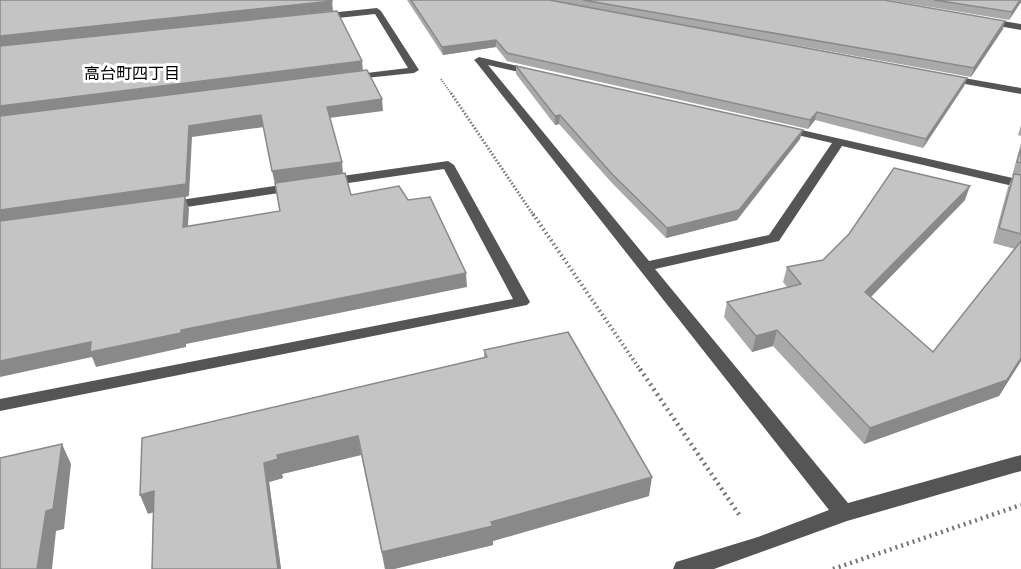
<svg xmlns="http://www.w3.org/2000/svg" width="1021" height="569" viewBox="0 0 1021 569" font-family="'PT Sans Narrow','Noto Sans JP',sans-serif">
<style>
.lines{fill:none;stroke-linecap:round;stroke-linejoin:round}
.path-far3{stroke:#777;stroke-width:2;stroke-dasharray:1 1.5;stroke-linecap:butt}
.path-far2{stroke:#777;stroke-width:3;stroke-dasharray:1.5 2;stroke-linecap:butt}
.path-far1{stroke:#777;stroke-width:4;stroke-dasharray:1.5 3;stroke-linecap:butt}
.path{stroke:#777;stroke-width:4.5;stroke-dasharray:2 4;stroke-linecap:butt}
.minor{fill:#555;fill-rule:evenodd}
.wall{fill:#a9a9a9}
.shaded-wall{fill:#898989}
.building{fill:#c4c4c4;stroke:#898989;stroke-width:1.5}
.labels{text-anchor:middle;stroke-width:6;stroke-linejoin:round;paint-order:stroke}
.far-neighbourhood-label{font-size:16px;fill:#000;stroke:#fff}
</style>
<rect width="100%" height="100%" fill="#fff"/>
<g class="lines">
<path class="path-far3" d="M441,79l11,16"/>
<path class="path-far2" d="M451,93l83,123"/>
<path class="path-far1" d="M533,214l108,157"/>
<path class="path" d="M640,369l100,147
M833,569l188,-64"/>
<path class="minor" d="M377,8l4,3 38,59 -5,3 -68,7 -1,-2 5,-3 58,-7 -33,-54 -56,6 -4,-3 4,-3z
M985,18l36,6v6l-39,-7 -1,-2z
M479,57l60,14v4l-3,1 -48,-11 161,196 120,-26 63,-92 -52,-12 -2,-2 6,-3 237,54v8l-179,-42 -63,95 -124,28 193,234 173,-48v16l-174,50 -133,48h-41l3,-7 82,-25 71,-27 -353,-448 -2,-2z
M947,75l74,13v6l-78,-14 -1,-2z
M448,161l6,4 76,137 -3,3 -527,106v-12l513,-100 -69,-130 -116,17 -6,-4 6,-4z
M295,183l4,1v6l-132,20 -7,-4 7,-4z"/>
</g>
<path class="wall" d="M407,0h477l119,29 -32,48 -236,-43 232,44 -3,8 -41,62 -108,-28 -7,9 -301,-68 -11,-14 -53,8z
M888,0h133v2l-12,18z
M516,66l284,73 -63,81 -71,18 -54,-55 -53,-59 -4,1 -39,-51z
M1021,125v11l-3,-1z
M1021,143v218l-22,35 -135,48 -91,-98 -21,6 -28,-35 3,-15 60,-15 -4,-5 4,-15 36,-7 142,-60 -94,97 62,55 82,-103 -22,-6 15,-56 5,-11h-1z
M484,350l165,146 -156,45v4l-99,24h-9l-24,-114 -79,19 1,4 -14,4 12,87h-129l1,-57 -5,2 336,-157z"/>
<path class="shaded-wall" d="M1020,0h1v2l-12,18 3,-8z
M332,1l1,10 -333,36v-11z
M1005,21l-2,8 -32,48 3,-9z
M496,40v7l-53,8 -1,-8z
M362,61l1,10 -363,47v-12z
M967,78l-3,8 -41,62 3,-9z
M382,99l1,12 -54,7 -2,-11z
M817,112l-2,8 -7,9 2,-9z
M261,115l3,12 -72,10 -3,59 -4,1 4,12 -2,31 -187,-16v-14l189,-84z
M560,115l-1,9 -4,1v-9z
M803,130l-3,9 -63,81 -71,18 1,-10z
M342,162l1,12 -68,10 -3,-13z
M970,186l-5,14 -105,108 5,-16z
M466,273l1,14 -281,57v3l-90,20 -4,-10 -92,20v-16l91,-19 90,-12z
M777,330l-4,16 -21,6 4,-16z
M1021,358v3l-22,35 -135,48 6,-16z
M358,436l3,19 -79,19 1,4 -14,4 12,87h-3l-14,-106 13,-8z
M62,444l9,20 -7,65 -8,2 -4,38h-15l9,-58z
M652,477l-3,19 -156,45v4l-99,24h-9l-3,-17z
M154,491l7,19 -13,4 -8,-19z"/>
<path class="building" d="M0,0h331l1,1 -332,35z
M411,0h138l418,78 -41,61 -109,-27 -7,8 -303,-67 -11,-13 -54,7z
M583,0h301l121,21 -31,47z
M934,0h86l-8,12z
M337,11l25,50 -362,45v-60z
M516,66l287,64 -64,80 -72,18 -55,-54 -52,-59 -5,1z
M367,70l15,29 -55,8 15,55 -70,9 -11,-56 -72,11 -3,58 -186,26v-94z
M1021,149v14l-4,-1z
M894,168l76,18 -105,106 68,60 88,-111v117l-14,22 -137,48 -93,-98 -21,6 -29,-34 74,-18 -14,-17 36,-7 26,-26z
M345,173l6,22 48,-9 9,14 22,-3 36,76 -285,57v3l-91,19 1,-10 -91,19v-140l185,-25 -2,31 97,-16 -5,-28z
M1014,174l7,1v59l-22,-6z
M568,332l84,145 -161,45 2,4 -111,26 -24,-116 -81,19 1,4 -14,4 14,106h-126l2,-78 -14,4 2,-57 345,-81 -3,-7z
M62,444l-9,65 -7,2 -9,58h-37v-111z"/>
<g class="labels">
<g class="far-neighbourhood-label">
<text x="132" y="79">高台町四丁目</text>
</g>
</g>
</svg>
